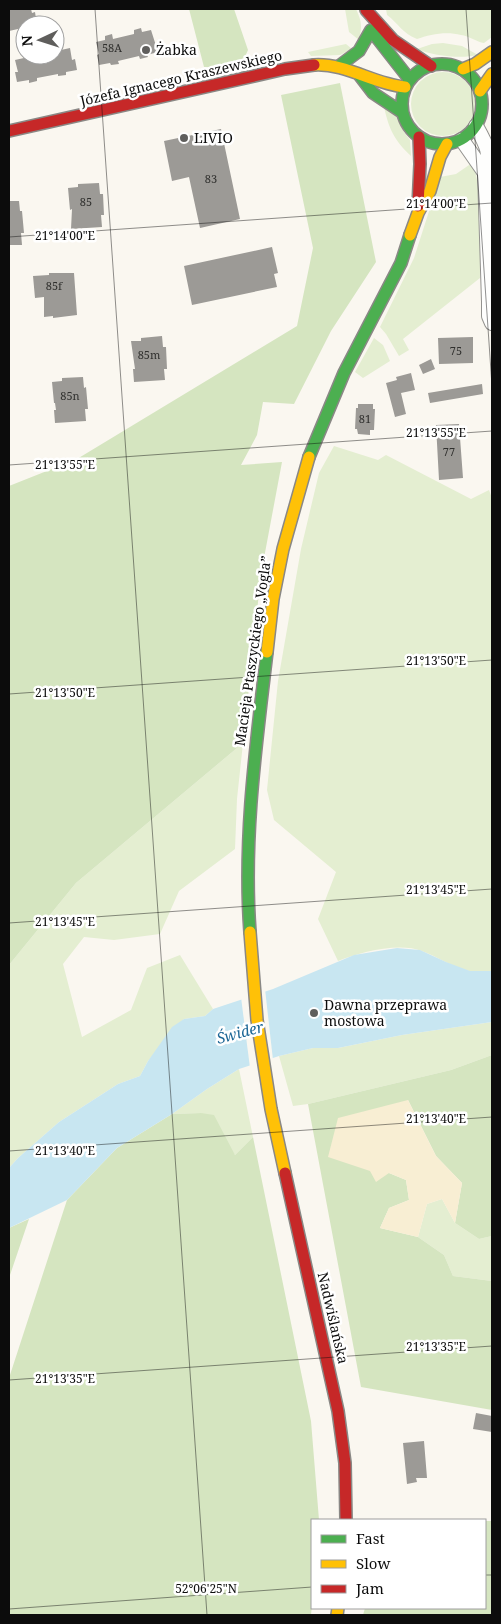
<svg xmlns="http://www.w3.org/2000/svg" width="501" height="1624" viewBox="0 0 501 1624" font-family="'Noto Serif',serif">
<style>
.green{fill:#e4eed1}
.forest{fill:#d5e5c0}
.sand{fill:#f8eed3}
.water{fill:#c8e6f1}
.pier{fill:#faf7f0}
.building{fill:#9c9a96}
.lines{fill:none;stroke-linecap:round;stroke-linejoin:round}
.street-casing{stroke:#93928f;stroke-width:16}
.fast-casing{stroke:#8a8885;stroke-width:14}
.slow-casing{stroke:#8a8885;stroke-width:14}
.jam-casing{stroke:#8a8885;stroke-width:14}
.street{stroke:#fefefd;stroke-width:14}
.fast{stroke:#4caf50;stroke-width:11}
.slow{stroke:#ffc107;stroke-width:11}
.jam{stroke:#c62828;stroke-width:11}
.ticks{fill:none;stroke:#0c0c0c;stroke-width:1;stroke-opacity:0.45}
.poi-dot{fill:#5f5e5c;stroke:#fff;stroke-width:2}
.labels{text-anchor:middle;stroke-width:5;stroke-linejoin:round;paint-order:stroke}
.number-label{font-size:11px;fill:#30302e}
.poi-label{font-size:14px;fill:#0c0c0c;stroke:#fff;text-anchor:start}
.street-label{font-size:14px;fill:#0c0c0c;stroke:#fff}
.water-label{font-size:15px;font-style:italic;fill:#1d6796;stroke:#fff}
.ticks-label{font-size:12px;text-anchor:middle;fill:#0c0c0c;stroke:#fff;stroke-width:5;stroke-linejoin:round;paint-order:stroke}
</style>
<rect width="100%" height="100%" fill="#faf7f0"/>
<path class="green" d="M345,9h11c6,13 6,17 3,31l-10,-8z
M386,9h106v28l-8,6c-7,-1 -15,-7 -23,-8 -14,-4 -31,-1 -44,4 -14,-5 -19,-16 -30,-24z
M443,43l19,3 16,9c-17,4 -45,1 -61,-6l15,-5z
M346,44l6,5 -12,6 -29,1 -3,-4z
M411 104a32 32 0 1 1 64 0a32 32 0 1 1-64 0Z
M384,107l13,10 7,15 6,8 1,16c-17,-16 -22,-27 -27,-49z
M472,163c10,14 8,93 8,115l-77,61 6,11 -10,6 -13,-22 -6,-7 34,-69 26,-81 16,-3z
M374,338l9,7 7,16 -27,17 -8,-6z
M334,446l44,14 8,-5 85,44 18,-9 3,8v473c-7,0 -16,1 -23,0 -17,-4 -31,-14 -47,-20 -23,-9 -62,1 -84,10l-20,-42 18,-47 -62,-52 -7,-30 11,-109 23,-132 18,-76z
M243,743l-6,56 -2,50 -56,42 -19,43 -46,6 -30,-3 -21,27 19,73 49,-27 16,-42 33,-13 33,54 -8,7 -21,3 -36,42 -8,15 -22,8 -59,38 -41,36 -9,10v-203l67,-82z
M492,1022v33l-41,15 -143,34 -15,2 -14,-50 34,-8h25l64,-13z
M239,1069l14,68 -18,18 -34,-42 -29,1 35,-25z
M442,1199l13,24 24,16 13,-3v45l-39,-5 -9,-21 -26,-18 9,-33z"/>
<path class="forest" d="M189,9h45l14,41 -5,11 -24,6h-15z
M340,83l36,179 -45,69 -37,73 -31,-2 -6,33 -16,30 41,-3 -21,112 -18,169 -167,140 -67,82v-479l68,-27 220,-133 16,-78 -32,-153z
M492,1055v181l-13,3 -24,-16 7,-40 -26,-27 -28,-56 -19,73 17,7 3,20 -20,8 -9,20 38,9 26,18 9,21 39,5v129l-131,-23 -53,-283 143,-34z
M201,1113l13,2 21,40 18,-18 58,284 8,99h-7v85l-1,10h-302v-237l58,-178 50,-52 55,-34z
M29,1219l-20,59v-50z
M485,1521h7v94h-129l2,-7h120z"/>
<path class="sand" d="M408,1100l28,56 26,27 -7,40 -13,-24 -15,5 -9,33 -38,-9 9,-20 20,-8 -3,-20 -17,-7 -13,9 -6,-11 -42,-14 10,-39z"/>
<path class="water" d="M397,948l23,2 26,12 24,9h22v51l-90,13 -64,13h-25l-34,8 -40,13 -32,20 -35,25 -55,34 -50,52 -58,28v-60l9,-10 41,-36 59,-38 22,-8 8,-15 24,-34 12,-8 21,-3 8,-7 60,-20 81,-34z"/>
<path class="pier" d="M265,989l8,71 -23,8 -9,-71z"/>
<path class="building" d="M9,9h22l1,4 3,-1 2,13h-12v6l-6,1 -1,-3 -9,2z
M141,28l1,4 9,-2 7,22 -11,3 1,2 -8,2 -1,-3 -21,5 1,3 -8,1 -1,-2 -11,2 -2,-10 2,-1 -3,-12 9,-2v-4l7,-2 1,5 21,-5v-4z
M60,46l1,4 9,-2 2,12 3,-1 2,11 -11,2v3l-8,1v-2l-21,4v3l-8,2v-3l-12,2 -2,-10h3l-3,-12 9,-2 -1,-3h32v-8z
M221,129l19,90 -40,9 -11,-51 -17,4 -8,-40z
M99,183l1,11h3l1,21h-3l1,12 -31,2 1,-20 -2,1 -2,-22 10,-1v-3z
M9,201h10l1,10h2l2,22h-3l1,12h-13z
M272,247l6,26 -4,1 3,13 -85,18 -8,-39z
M49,273h25l3,42 -24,3v-2l-9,1v-20l-9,1 -2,-22 16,-1z
M162,336l1,11h3l1,22h-3l1,11 -31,2 -1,-13h2l-4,-28h10v-3z
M473,337v26l-34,1 -1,-26z
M431,359l4,10 -12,5 -4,-9z
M411,373l4,17 -14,3 5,21 -11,3 -9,-34 11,-3 -1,-3z
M83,377l1,11 2,-1 2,22h-3l1,12 -31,2 -1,-13h2l-1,-7h-1l-2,-21 10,-1v-3z
M482,384l1,10 -53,9 -2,-10z
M358,404h15v5h2l-1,21h-4v5l-12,-1 -1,-5h-2l1,-21h2z
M459,424l4,54 -24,2 -3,-55z
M476,1413l16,3v16l-19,-3z
M424,1441l3,37h-11l1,4 -10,2 -4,-41z"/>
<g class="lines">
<g class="street-casing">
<path id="street" d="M476,126c9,16 17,29 9,47l4,129v14l3,7
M462,140l23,33"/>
</g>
<g class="fast-casing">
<path id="fast" d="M374,34l36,46
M402 104a40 40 0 1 1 80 0a40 40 0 1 1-80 0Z
M339,66l20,-15 12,-21
M360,76l13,17 30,20
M309,457l35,-84 57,-110 9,-28
M250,932c-7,-93 6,-187 17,-280"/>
</g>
<g class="slow-casing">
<path id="slow" d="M314,65c32,-2 59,19 91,22
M463,69l12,-5 17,-12
M480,91l12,-17
M410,235l8,-22 12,-22 10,-34 7,-13
M267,652l6,-53 10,-50 26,-92
M250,932l7,88 14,89 14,64
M337,1615l1,-7"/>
</g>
<g class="jam-casing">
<path id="jam" d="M366,10l27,30 38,26
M9,131l276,-62 29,-4
M418,206l2,-42 -1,-27
M285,1173l53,238 7,52 1,57"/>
</g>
<use href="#street" class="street"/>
<use href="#fast" class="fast"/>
<use href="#slow" class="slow"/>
<use href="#jam" class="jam"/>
</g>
<path class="ticks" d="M95,9l112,1606M466,9l26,377M9,237l483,-34M9,465l483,-34M9,694l483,-34M9,923l483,-34M9,1151l483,-34M9,1380l483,-34M485,1575h7M9,1609l303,-22"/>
<g class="poi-dot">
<circle cx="146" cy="50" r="5"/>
<circle cx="184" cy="138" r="5"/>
<circle cx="314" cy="1013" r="5"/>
</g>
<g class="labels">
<g class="number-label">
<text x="112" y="52">58A</text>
<text x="211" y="183">83</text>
<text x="86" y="206">85</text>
<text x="54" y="290">85f</text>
<text x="456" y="355">75</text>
<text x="149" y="359">85m</text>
<text x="70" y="400">85n</text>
<text x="365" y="423">81</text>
<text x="449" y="456">77</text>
</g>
<g class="poi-label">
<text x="156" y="55">Żabka</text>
<text x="194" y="143">LIVIO</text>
<text x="324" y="1010">Dawna przeprawa<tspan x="324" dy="16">mostowa</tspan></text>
</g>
<g class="street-label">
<text transform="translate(181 78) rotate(-13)" y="5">Józefa Ignacego Kraszewskiego</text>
<text transform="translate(253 651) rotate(-82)" y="5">Macieja Ptaszyckiego „Vogla”</text>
<text transform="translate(333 1318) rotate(77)" y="5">Nadwiślańska</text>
</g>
<g class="water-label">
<text transform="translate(240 1033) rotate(-15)" y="5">Świder</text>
</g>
</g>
<g class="ticks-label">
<text x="436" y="208">21°14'00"E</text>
<text x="65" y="240">21°14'00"E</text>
<text x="436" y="437">21°13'55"E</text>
<text x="65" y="469">21°13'55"E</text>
<text x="436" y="665">21°13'50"E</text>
<text x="65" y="697">21°13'50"E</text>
<text x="436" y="894">21°13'45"E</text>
<text x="65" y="926">21°13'45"E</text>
<text x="436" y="1123">21°13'40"E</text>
<text x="65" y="1155">21°13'40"E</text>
<text x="436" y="1351">21°13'35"E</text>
<text x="65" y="1383">21°13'35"E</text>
<text x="206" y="1593">52°06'25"N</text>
</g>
<rect width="501" height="1624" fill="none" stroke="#0c0c0c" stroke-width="20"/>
<rect x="311" y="1519" width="175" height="90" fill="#ffffff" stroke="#9e9e9e"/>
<rect x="321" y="1535" width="25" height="8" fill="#4caf50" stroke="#9e9e9e"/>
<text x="356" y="1544" font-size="15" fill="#0c0c0c">Fast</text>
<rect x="321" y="1560" width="25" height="8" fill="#ffc107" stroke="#9e9e9e"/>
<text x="356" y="1569" font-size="15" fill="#0c0c0c">Slow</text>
<rect x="321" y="1585" width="25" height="8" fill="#c62828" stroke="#9e9e9e"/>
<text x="356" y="1594" font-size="15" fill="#0c0c0c">Jam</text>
<g transform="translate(40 40) rotate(266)"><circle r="24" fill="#ffffff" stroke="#9e9e9e"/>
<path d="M0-4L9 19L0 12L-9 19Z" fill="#5f5e5c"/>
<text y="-8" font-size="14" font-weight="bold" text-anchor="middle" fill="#0c0c0c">N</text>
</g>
</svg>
